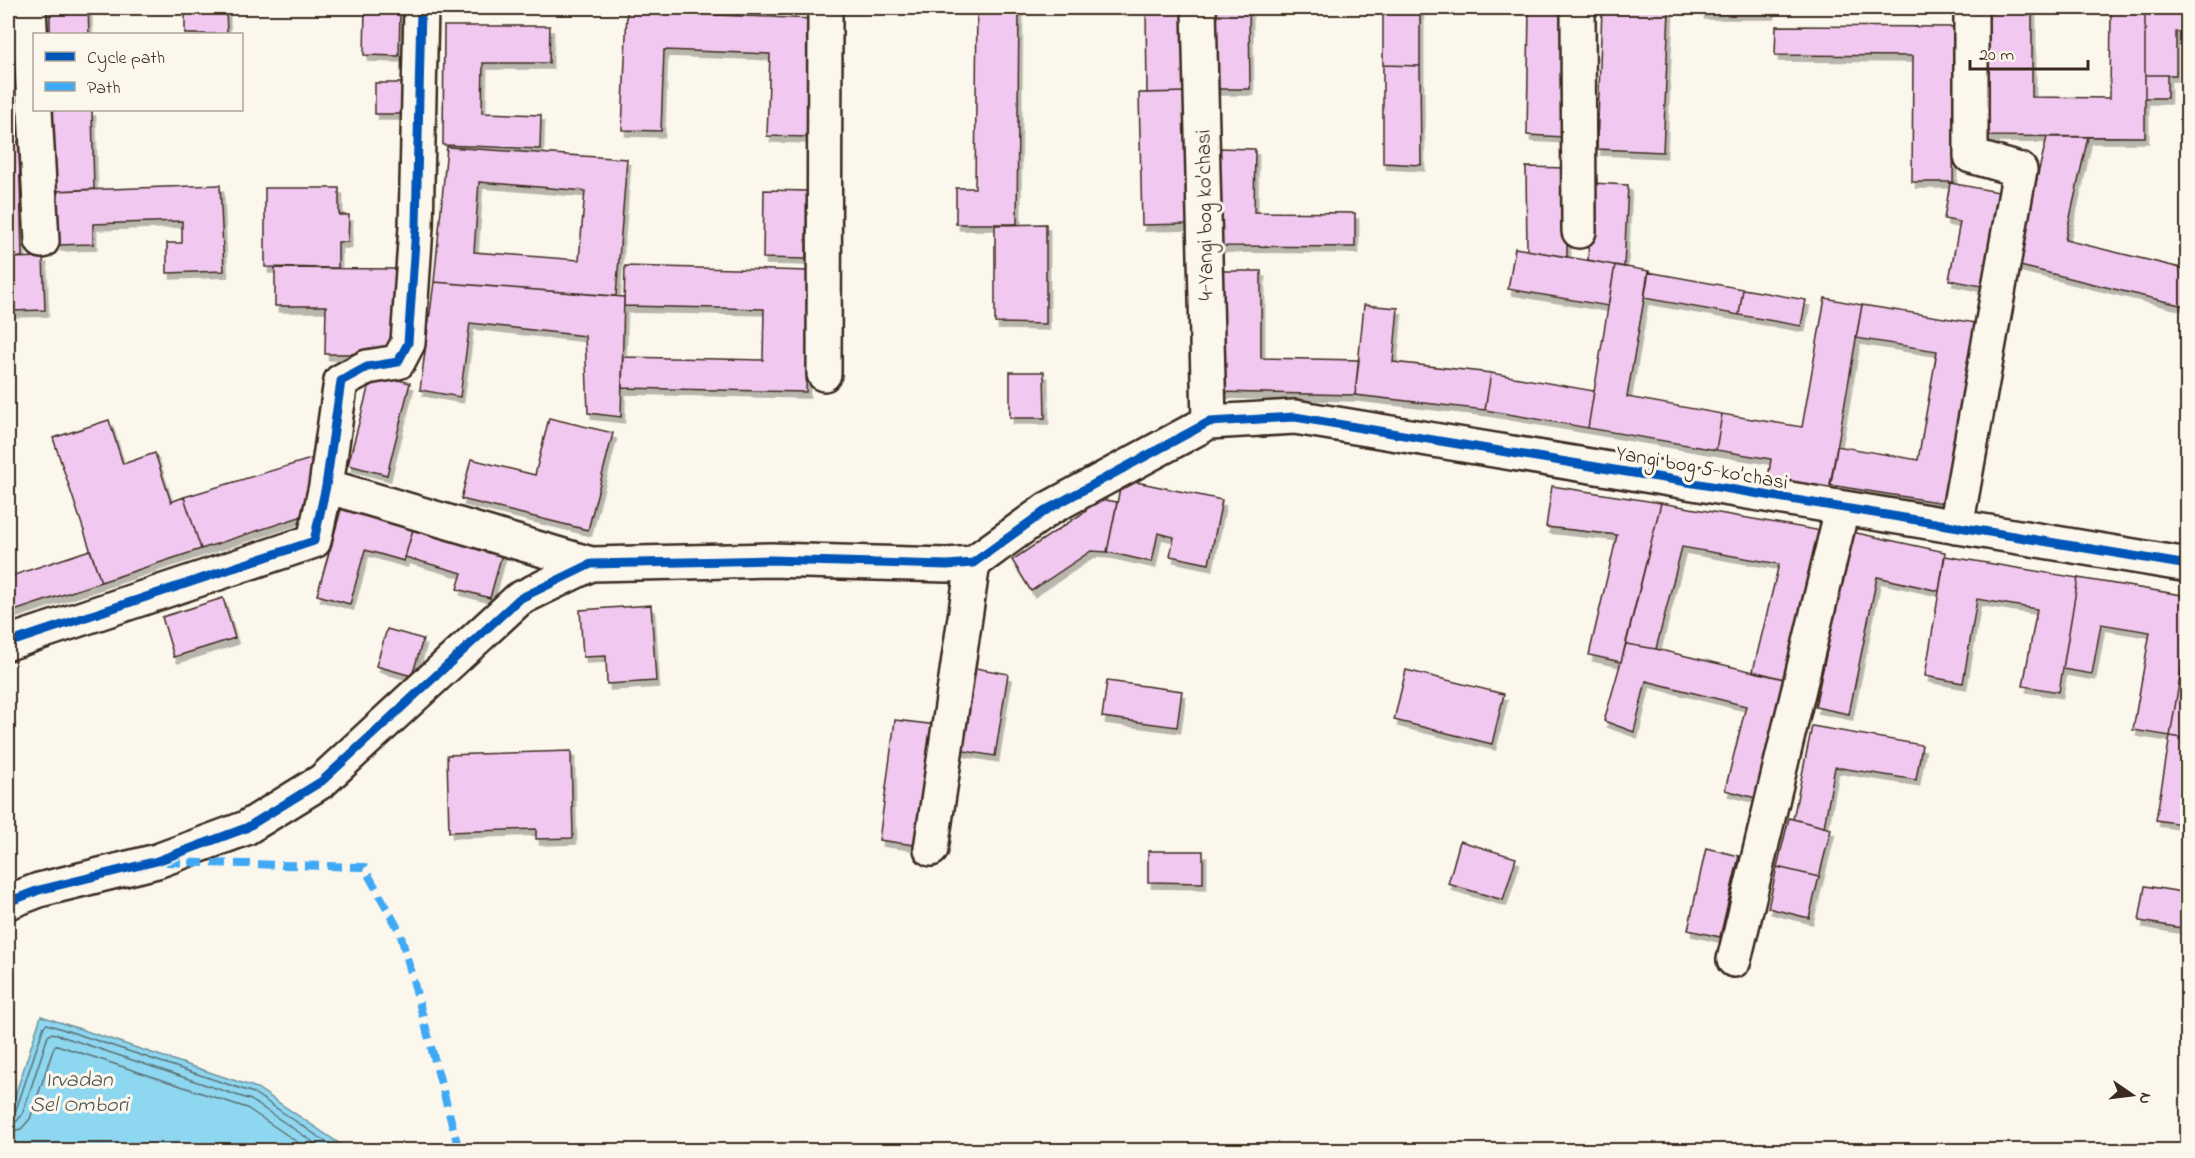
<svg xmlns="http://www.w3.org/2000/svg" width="2195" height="1158" viewBox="0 0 2195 1158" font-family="'Indie Flower',sans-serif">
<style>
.water{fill:#8ed7f0;stroke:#6d929c;stroke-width:1.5}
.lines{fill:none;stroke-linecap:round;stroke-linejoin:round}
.shore{stroke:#5c6f72;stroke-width:1.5}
.building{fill:#f1c8f0;stroke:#3b2a1e;stroke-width:1.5;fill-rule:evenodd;filter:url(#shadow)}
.minor-casing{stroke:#3b2a1e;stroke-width:38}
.minor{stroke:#fbf7ec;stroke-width:33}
.quiet{stroke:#3fa9f5;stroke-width:8;stroke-dasharray:15 8;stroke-linecap:butt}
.cycleway-casing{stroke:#fbf7ec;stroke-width:13}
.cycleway{stroke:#0057b8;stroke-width:9}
.labels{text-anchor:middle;stroke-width:6;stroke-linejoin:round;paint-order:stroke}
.street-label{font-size:21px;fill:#3b2a1e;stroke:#fbf7ec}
.water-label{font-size:22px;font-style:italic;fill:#505552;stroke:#fbf7ec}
</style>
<defs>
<filter id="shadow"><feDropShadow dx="3.5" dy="6" stdDeviation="0" flood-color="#0004"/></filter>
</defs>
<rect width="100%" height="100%" fill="#fbf7ec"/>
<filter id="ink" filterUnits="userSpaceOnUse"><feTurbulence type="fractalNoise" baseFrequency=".0167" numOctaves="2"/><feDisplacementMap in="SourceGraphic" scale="12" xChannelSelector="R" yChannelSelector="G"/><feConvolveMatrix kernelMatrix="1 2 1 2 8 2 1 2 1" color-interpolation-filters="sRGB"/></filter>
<g filter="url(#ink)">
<path class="water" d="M41,1016l216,72 92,62h-341v-33z"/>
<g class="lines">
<path class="shore" d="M8,1115l5,-1 3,-4 28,-84 3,-2 207,69 84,57
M8,1123l9,-2 5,-6 26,-79 4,-3 199,67 74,50
M8,1132l13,-3 9,-10 24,-72 3,-2 190,63 62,42"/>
</g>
<path class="building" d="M8,8h7l1,43h-8z
M50,8h38l1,26h-39z
M185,8h41l1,26h-42z
M365,8h35l-1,48 -35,-1z
M977,8h42l-2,216h-61v-36h19z
M1146,8h40l1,84 -40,1z
M1210,8h39l1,81h-39z
M1383,8h37v58l-37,-1z
M1529,8h35v129l-37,-2z
M1602,8l67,2 -6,142 -66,-3z
M1701,8h70v5h-70z
M1988,8h44v89l78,1 1,-90h34v129l-158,-1z
M2145,8h43v24h-12v43h-31z
M627,11l186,8 -4,118 -42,-1 3,-82 -106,-4 -3,81 -39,-1z
M444,26h106l-1,37h-66l-1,50 59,2 -1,34 -97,-4z
M1776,26l179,1 -2,155h-41l1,-126 -138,-1z
M8,51h8l3,91h-11z
M1383,65l37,1 1,99 -38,-2z
M2145,75h22v23h-22z
M375,83h29l-1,31h-28z
M1187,92l2,132 -47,1 -3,-132z
M53,110h39l2,79 -39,2z
M2047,137h41l-23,103 120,29 3,-10v48l-172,-42z
M8,142h11l3,115 -14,1z
M447,147l180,12 -11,137 -182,-14zM479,182l106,9 -6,69 -105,-8z
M1216,148l39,1 -1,63 101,1v34l-140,-1z
M1526,167l41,1v89l-40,-7z
M1591,183l37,2 -4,82 -36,-7z
M1950,183l54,10 -17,94 -38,-7 11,-58 -16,-3z
M220,185l4,86 -57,2v-30h15v-22l-89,3v20l-36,1 -2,-54z
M265,188h74v27h10l-1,27h-10v26l-73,-1z
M764,190l43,1 -1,68 -43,-1z
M1046,224v100l-51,-1v-98z
M1515,248l100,17 -7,41 -100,-17z
M43,257l2,53 -34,1 -1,-17h-2v-36z
M1615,265l34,6 -22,126 95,17 -6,36 -128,-22z
M625,266l184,5 -3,121 -184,-4 1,-31 140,3 1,-51 -140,-3z
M275,268l123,1 -1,85h-72l1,-48h-51z
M1220,271h41v87l98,2 -4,35 -136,-3z
M1648,272l95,17 -4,26 -95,-17z
M434,282l190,15 -3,120 -33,-4 -3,-77 -115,-13 -10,74 -40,-7z
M1743,289l63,11 -5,26 -62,-11z
M1825,298l37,7 -32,184 -62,-10 3,-20 -55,-9 6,-36 80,13z
M1364,305l34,3 -5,54 98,11 -6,37 -130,-15z
M1862,305l121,19 -33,180 -120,-19 7,-39 81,14 19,-109 -81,-13z
M1010,372h34l1,46h-35z
M372,373l38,10 -23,92 -39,-10z
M1491,373l103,18 -6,37 -103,-18z
M549,418l64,15 -25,97 -127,-31 10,-40 64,16z
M109,420l14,44 32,-11 16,49 13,-5 17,52 -100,33 -48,-144z
M314,458l-8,57 -105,34 -17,-52z
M1122,479l100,21 -13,64 -39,-8 4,-19 -16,-4 -6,29 -45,-10z
M1552,486l109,17 -40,159 -32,-7 28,-120 -71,-8z
M1089,497l28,5 -10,50 -16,-1 -60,40 -19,-31 74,-49z
M1661,503l161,28 -34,149 -35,-9 26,-107 -97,-17 -26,102 -30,-5z
M342,506l72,20 -10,35 -39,-11 -15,54 -33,-9z
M414,526l89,24 -13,48 -33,-9 5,-16 -57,-16z
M1852,532l93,20 -6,39 -62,-14 -28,137 -34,-7z
M90,550l11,32 -93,31v-36z
M1945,556l133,22 -19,114 -36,-6 14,-77 -60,-10 -14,84 -38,-7z
M2078,578l110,18v35l-18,105 -37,-6 17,-98 -49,-8 -9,50 -29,-5z
M223,598l12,40 -61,19 -12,-40z
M651,605l5,76 -49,3 -1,-28 -23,1 -3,-47z
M387,629l36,10 -11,37 -36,-10z
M2188,631v108l-18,-3z
M1626,644l30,5 132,31 -32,118 -31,-8 21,-84 -100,-25 -12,51 -30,-11z
M970,667l38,7 -13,82 -37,-6z
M1406,670l98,24 -12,50 -98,-24z
M1107,681l75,10 -5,36 -75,-10z
M895,720l42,5 -16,121 -42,-6z
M1812,726l110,19 -6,35 -81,-13 -11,60 -31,-8z
M2170,736l18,3v52l-6,33 -26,-4z
M571,751l2,87 -37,1v-10l-87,3 -2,-77z
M1789,818l42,11 -12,48 -42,-10z
M1460,841l56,17 -13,42 -55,-16z
M1706,848l33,8 -19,81 -32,-7z
M1148,851h55v32l-55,-1z
M1777,867l42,10 -10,41 -41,-10z
M2145,886l43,7v36l-49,-8z"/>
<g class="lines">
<g class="minor-casing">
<path id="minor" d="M29,8l5,99
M1199,8l10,414
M1578,8l1,223
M35,110l7,131
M824,374l1,-366
M326,486l265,78
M1956,527l64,-357 -49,-14v-148
M8,643l306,-102 12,-55 15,-105 26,-14 31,-5 10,-19 8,-116 5,-219
M931,849l42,-286
M8,902l31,-12 118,-29 89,-33 76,-47 197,-182 72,-35 179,-4 177,5 26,-2 75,-54 161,-87 86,-5 893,148
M1734,960l108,-451"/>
</g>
<use href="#minor" class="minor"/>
<path class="quiet" d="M166,862l198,5 36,65 59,218"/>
<g class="cycleway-casing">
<path id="cycleway" d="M8,643l306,-102 12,-55 15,-105 26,-14 31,-5 10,-19 8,-116 5,-219
M8,902l31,-12 118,-29 89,-33 76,-47 197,-182 72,-35 179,-4 177,5 26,-2 75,-54 161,-87 86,-5 893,148"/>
</g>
<use href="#cycleway" class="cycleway"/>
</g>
</g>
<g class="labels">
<g class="street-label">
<text transform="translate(1204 215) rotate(-91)" y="7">4-Yangi bog koʼchasi</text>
<text transform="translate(1702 467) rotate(10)" y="7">Yangi bog 5-koʼchasi</text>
</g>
<g class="water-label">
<text x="79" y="1086">Irvadan<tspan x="79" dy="25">Sel Ombori</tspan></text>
</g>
</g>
<rect width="2195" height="1158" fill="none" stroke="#fbf7ec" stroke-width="30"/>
<rect x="15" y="15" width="2165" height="1128" fill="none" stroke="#3b2a1e" stroke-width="2" filter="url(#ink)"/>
<rect x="33" y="33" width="210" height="78" fill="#fbf7ec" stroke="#aea59a" stroke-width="1.5"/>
<rect x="45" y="52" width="30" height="9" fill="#0057b8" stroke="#aea59a" stroke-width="1.5"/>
<text x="87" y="63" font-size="18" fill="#3b2a1e">Cycle path</text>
<rect x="45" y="82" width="30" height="9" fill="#3fa9f5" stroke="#aea59a" stroke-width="1.5"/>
<text x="87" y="93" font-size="18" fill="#3b2a1e">Path</text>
<g transform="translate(2132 1095) rotate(104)" stroke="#fbf7ec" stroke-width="4.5" paint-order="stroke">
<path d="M0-4.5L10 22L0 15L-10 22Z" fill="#3b2a1e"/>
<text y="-9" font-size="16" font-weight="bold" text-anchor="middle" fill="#3b2a1e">N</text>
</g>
<path d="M1970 60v9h118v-9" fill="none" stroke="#3b2a1e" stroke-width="3"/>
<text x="1979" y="60" font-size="18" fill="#3b2a1e" stroke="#fbf7ec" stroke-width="4.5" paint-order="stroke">20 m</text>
</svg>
